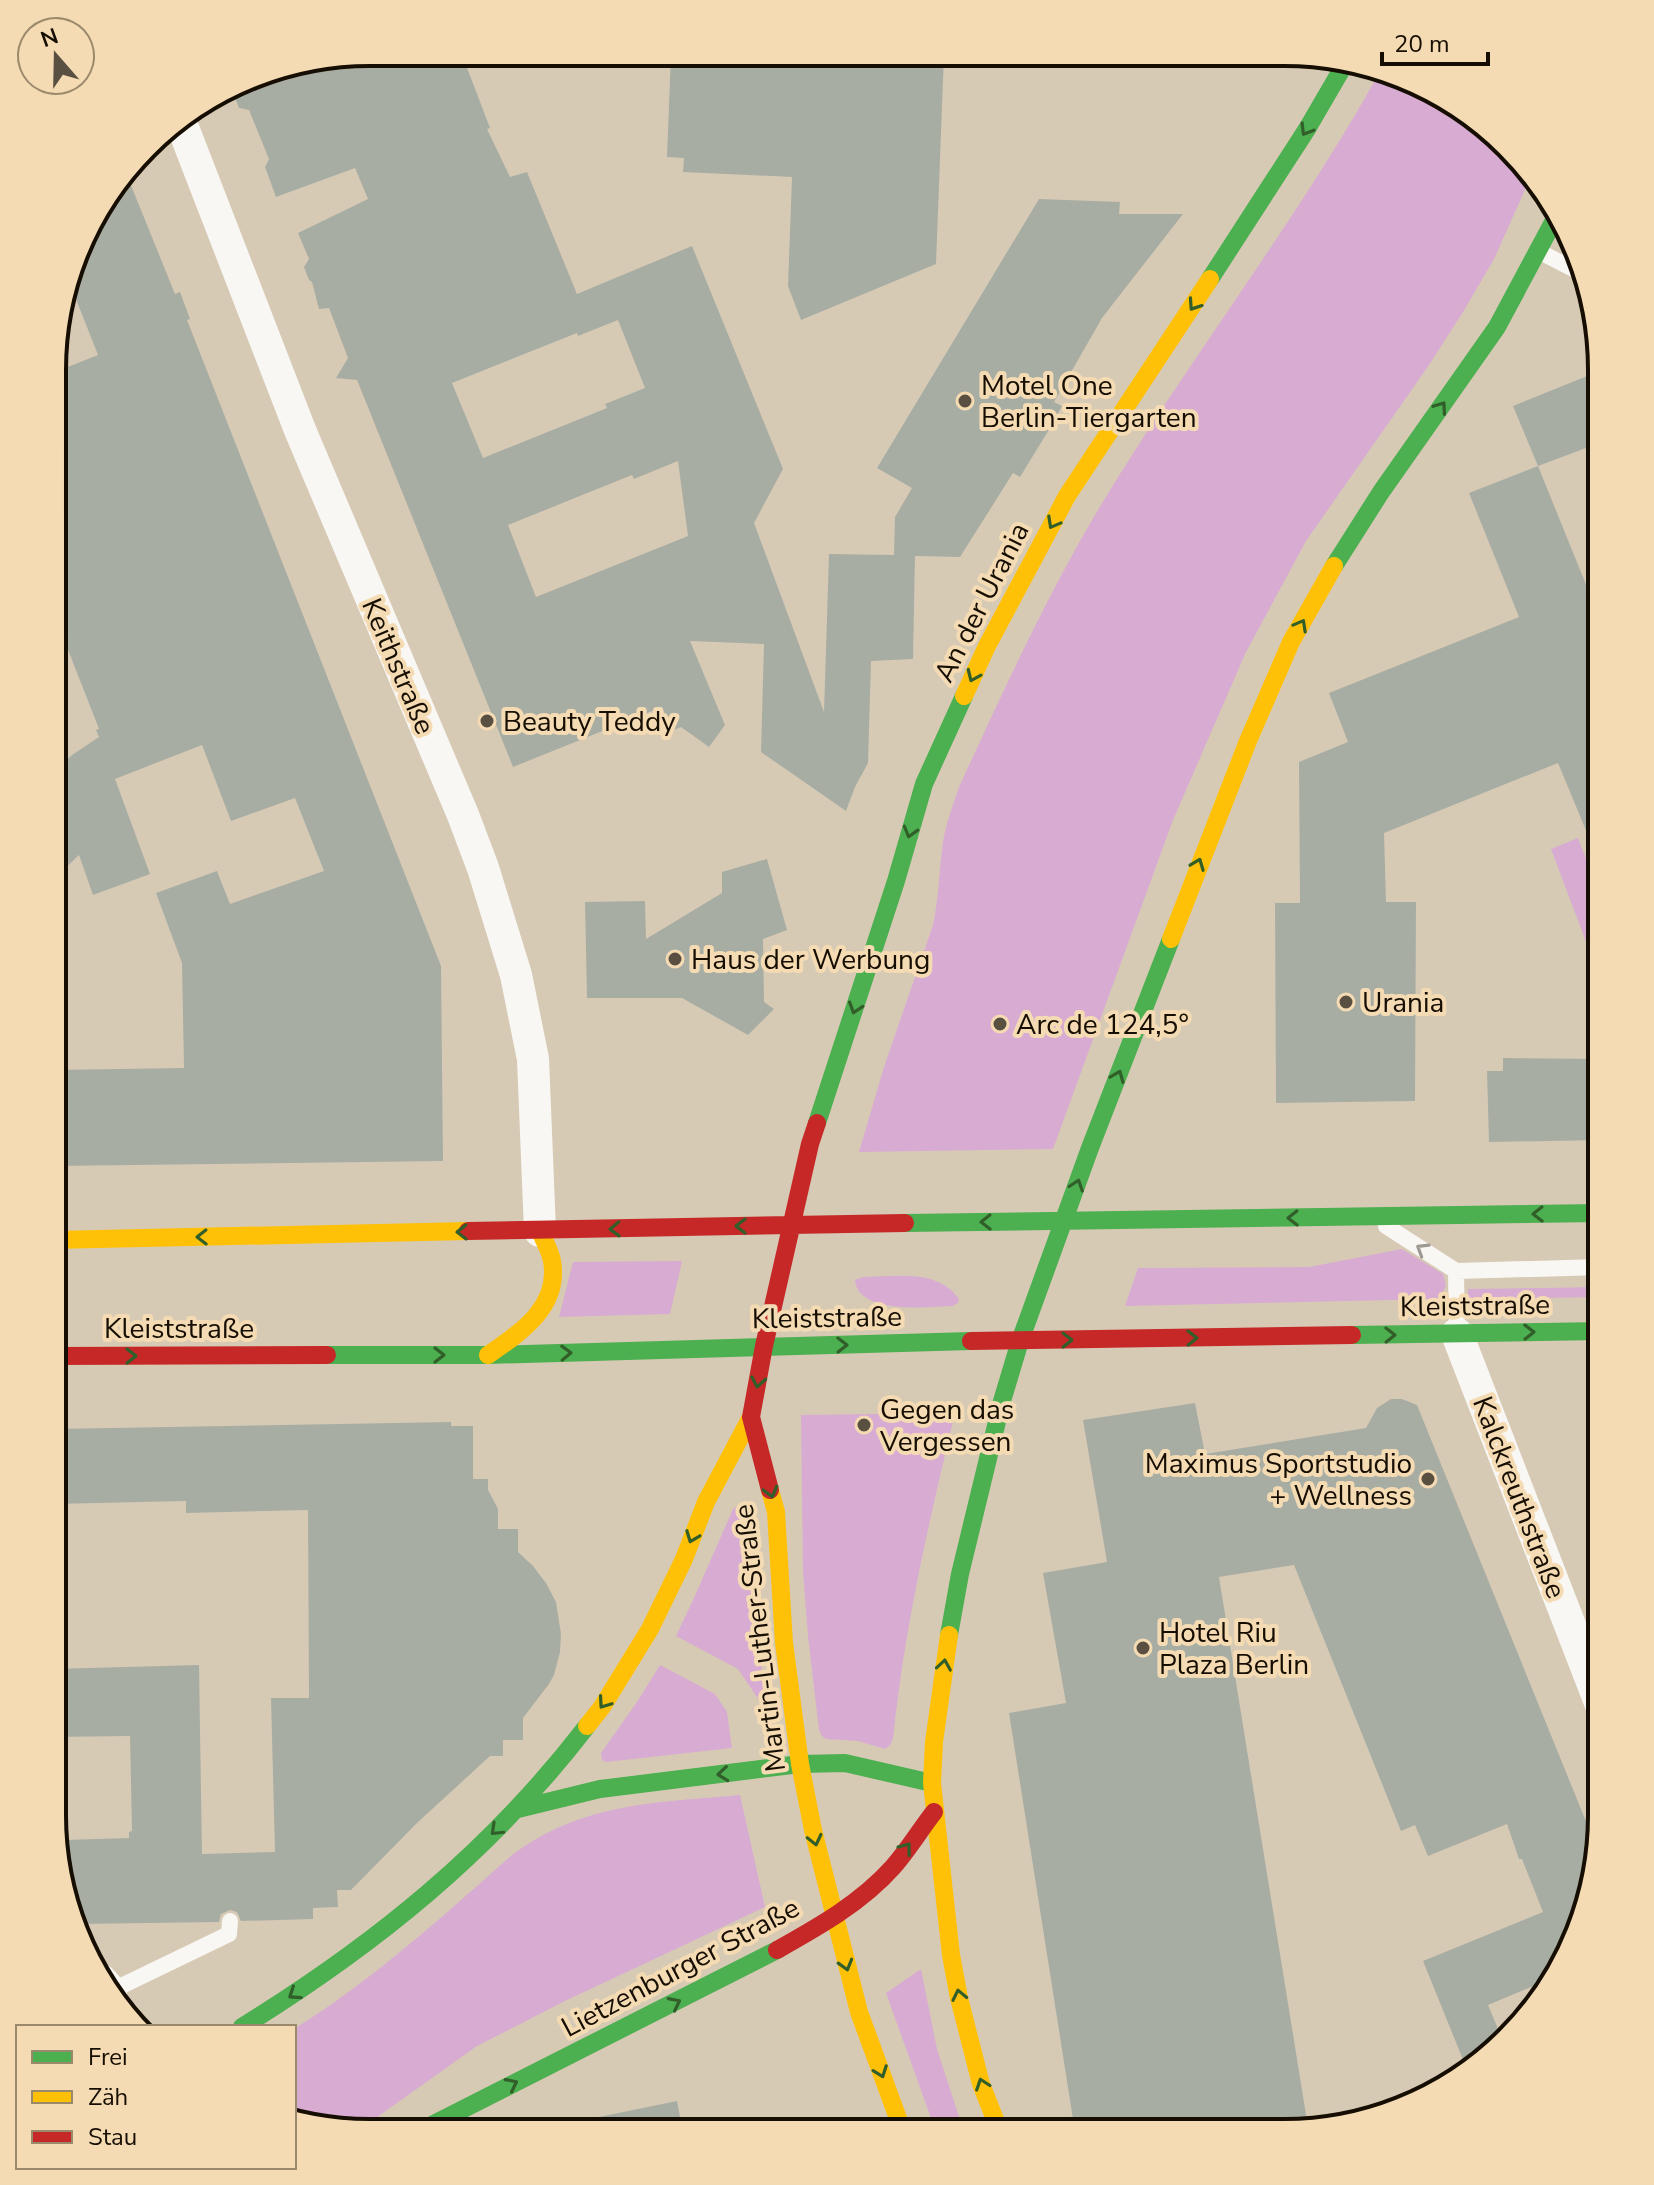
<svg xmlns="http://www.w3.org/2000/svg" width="1654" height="2185" viewBox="0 0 1654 2185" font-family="'Nunito Sans',sans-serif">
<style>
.green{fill:#d8abd2}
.building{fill:#a8ada4;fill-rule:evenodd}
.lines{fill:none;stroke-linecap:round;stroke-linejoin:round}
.lane{stroke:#f9f7f4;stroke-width:16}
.street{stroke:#f9f7f4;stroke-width:32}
.fast{stroke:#4caf50;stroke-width:18}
.slow{stroke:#ffc107;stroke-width:18}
.jam{stroke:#c62828;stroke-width:18}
.oneway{stroke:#315e29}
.oneway2{stroke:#9e9a93}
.poi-dot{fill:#5a5041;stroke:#f4dbb3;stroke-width:3}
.labels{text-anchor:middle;stroke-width:8;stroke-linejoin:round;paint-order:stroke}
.poi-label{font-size:28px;fill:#160e02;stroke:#f4dbb3;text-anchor:start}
.street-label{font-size:28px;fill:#160e02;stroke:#f4dbb3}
.rim{fill:none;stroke:#160e02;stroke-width:4}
</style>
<rect width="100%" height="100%" fill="#d7cab5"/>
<path class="green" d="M1378,75l83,31 62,55 9,13 -38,85 -31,53 -34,53 -123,176 -60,111 -73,168 -120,329 -194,3 25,-85 49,-142c6,-28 6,-55 10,-83 3,-19 10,-37 16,-55 42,-91 83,-181 133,-267 90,-152 200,-291 286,-445z
M1578,838l24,62v43l-14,4 -37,-98z
M1402,1249l41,25 3,12 -8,13 -313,7 13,-38 171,-1z
M682,1261l-12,53 -111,3 14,-55z
M863,1277c33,0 74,-9 96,22l-1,4 -5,3c-23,1 -96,9 -98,-26z
M1602,1287v10l-134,2v-10z
M955,1413c-26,108 -51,216 -62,326l-3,6 -5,4 -27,-8 -32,-2 -4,-3 -3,-6 -11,-94 -5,-64 -2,-157z
M741,1504l8,2 2,7 6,113 8,73 -6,1 -21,-31 -62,-33 18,-38 39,-89z
M660,1665l55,29 12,18 5,36 -126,14 -4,-2 -1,-7 36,-51z
M740,1795l25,112 -200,94 -88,45 -118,84h-30l-35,-13v-88c80,-50 148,-112 218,-174 72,-53 143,-52 228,-60z
M921,1969l16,80 27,83h-28l-50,-139z"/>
<path class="building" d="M370,52h91l29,76 -3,1 23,48 17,-5 50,122 115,-48 91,223 -29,54 70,189 5,-158 65,1 1,-38 17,-29 -35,-20 162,-269 81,3 -1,12h64l-81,104 -48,84 8,4 -15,27 -27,44 -7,-4 -53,84 -45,-1 -2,103 -42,2 -3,102 -13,24 -9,24 -85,-59 3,-108 -74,-3 35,84 -16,22 -28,-20 -9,4 -10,-24 -149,60 -156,-387 -21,-2 12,-20 -19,-50 -10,1 -7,-27 -3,-2 -5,-13 5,-8 -11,-26 70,-34 -13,-31 -79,29 -11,-30 4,-8 -20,-49 -10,-2 -7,-18 36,-21zM618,320l27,68 -40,16 2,4 -124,50 -31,-75 125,-50 1,3zM678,461l10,75 -152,61 -28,-72 124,-50 2,4z
M671,53h99v5l88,2v-7l86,1 -8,210 -135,56 -13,-34 4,-109 -109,-5 1,-14 -17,-1z
M126,173l49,121 5,-2 10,27 -3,1 254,646 2,195 -390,5v-96l131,-2 -2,-105 -26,-70 61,-22 13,33 94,-33 -29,-73 -64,23 -29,-76 -87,34 35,95 -57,21 -14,-40 -25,24v-107l18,-17 27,-18 -3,-7 3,-1 -45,-115 1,-242 43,-17 -28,-71 24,-72z
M1602,370v72l-64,24 -25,-60z
M1538,466l64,158v245l-44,-106 -174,70 2,69h30l-1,199 -139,2 -1,-200h25l-1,-141 49,-20 -19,-49 190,-76 -50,-124z
M767,859l20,71 -24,9 1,63 10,7 -26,26 -66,-37h-95l-2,-96 60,-1 1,38 76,-46v-21z
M1503,1058l99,1v81l-113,2 -2,-71h16z
M1391,1399h11l15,6 181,446 -13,66 -30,60 -67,28 16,38 -18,16 -20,8 -43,-106 120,-49 -21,-53h-3l-12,-35 -79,32 -13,-31 -14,6 -107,-266 -75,12 89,550 -24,6 -209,-1 -66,-419 57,-10 -23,-130 64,-11 -24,-142 112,-17 10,51 161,-26 11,-20z
M451,1422v4h22v53h15v11l10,19v20h20v23l15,14 13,17 10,19 5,32 -1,18 -6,23 -5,9 -26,34v22h-20v16h-13l-73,67 -66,67h-14l1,17 -25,1v11l-72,2 -4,-9 -7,-2 -9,4 -2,8 -141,2 -13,-53 -1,-31 65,-2v-6l3,-1 -2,-95 -78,1v-68l147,-4 3,189 73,-2 -4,-154h38l-1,-188 -122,3v-12l-133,3v-75z
M677,2101l5,27 -19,3h-67l-2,-13z"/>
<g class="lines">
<path class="lane" d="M1540,252l39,20
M1386,1226l70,45 146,-4
M1456,1271l1,62
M111,1991l118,-57 1,-13"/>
<path class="street" d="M180,120l120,310 163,385 20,53 33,107 17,84 7,172
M1457,1334l144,371
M101,1980l10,11v4"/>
<path class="fast" d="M1210,279l97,-150 39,-67
M1334,566l47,-74 116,-165 61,-114
M817,1123l79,-242 28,-97 40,-88
M905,1223l697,-10
M1352,1335l250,-4
M327,1355h161l483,-14
M949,1635l11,-61 42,-173 18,-60 70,-193 81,-209
M518,1809l82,-20 200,-25 45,-1 87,20
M242,2027c134,-83 248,-175 345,-301
M420,2131l357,-181"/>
<path class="slow" d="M964,696l23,-50 80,-150 143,-217
M1171,939l77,-198 43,-99 43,-76
M53,1240l415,-9
M488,1355c33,-23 72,-48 64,-94 -2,-11 -8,-20 -12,-30
M770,1490l6,22 8,131 16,121 13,66 46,182 44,120
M949,1635l-15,107 -2,41 19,172 8,43 22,86 19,48
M587,1726l15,-19 48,-78 34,-70 22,-57 45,-85"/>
<path class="jam" d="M468,1231l437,-8
M971,1341l381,-6
M53,1356l274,-1
M770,1490l-19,-73 13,-71 46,-202 7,-21
M777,1950c41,-23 84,-47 116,-83 15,-17 27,-37 41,-55"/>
</g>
<defs><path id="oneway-chevron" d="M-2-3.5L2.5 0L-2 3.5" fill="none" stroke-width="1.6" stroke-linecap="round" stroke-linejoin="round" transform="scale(2)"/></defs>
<g class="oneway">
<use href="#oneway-chevron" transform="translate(1306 130) rotate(121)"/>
<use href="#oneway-chevron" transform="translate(1194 305) rotate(124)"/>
<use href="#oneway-chevron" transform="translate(1441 407) rotate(-55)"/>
<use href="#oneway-chevron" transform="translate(1053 523) rotate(119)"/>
<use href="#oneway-chevron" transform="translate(1301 625) rotate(-61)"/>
<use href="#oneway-chevron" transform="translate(973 676) rotate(114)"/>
<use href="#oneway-chevron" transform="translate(910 832) rotate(106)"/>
<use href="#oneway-chevron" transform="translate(1198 864) rotate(-69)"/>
<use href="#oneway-chevron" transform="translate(855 1008) rotate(108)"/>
<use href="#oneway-chevron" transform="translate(1118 1076) rotate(-68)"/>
<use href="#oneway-chevron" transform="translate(1077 1185) rotate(-71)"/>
<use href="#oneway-chevron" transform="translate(1538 1214) rotate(179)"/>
<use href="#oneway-chevron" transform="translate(1293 1218) rotate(179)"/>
<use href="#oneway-chevron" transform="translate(986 1222) rotate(179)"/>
<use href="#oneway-chevron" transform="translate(741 1226) rotate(180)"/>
<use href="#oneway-chevron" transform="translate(615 1229) rotate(178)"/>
<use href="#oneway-chevron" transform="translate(462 1232) rotate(179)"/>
<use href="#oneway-chevron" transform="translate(202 1237) rotate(179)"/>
<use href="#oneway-chevron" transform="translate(1529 1332) rotate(-1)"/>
<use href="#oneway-chevron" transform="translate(1390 1335) rotate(-1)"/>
<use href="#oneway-chevron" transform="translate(1192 1338) rotate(-1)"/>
<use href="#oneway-chevron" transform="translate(1067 1340) rotate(-1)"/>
<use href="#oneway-chevron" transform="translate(842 1345) rotate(-1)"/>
<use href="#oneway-chevron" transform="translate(566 1353) rotate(-2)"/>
<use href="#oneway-chevron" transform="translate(439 1355)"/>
<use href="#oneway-chevron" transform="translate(131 1356)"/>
<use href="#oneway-chevron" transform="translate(758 1382) rotate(100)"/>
<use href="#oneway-chevron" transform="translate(771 1492) rotate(75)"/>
<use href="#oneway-chevron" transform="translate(692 1537) rotate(111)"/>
<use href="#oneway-chevron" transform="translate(944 1665) rotate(-81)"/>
<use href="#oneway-chevron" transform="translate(604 1703) rotate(125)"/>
<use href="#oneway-chevron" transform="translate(723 1774) rotate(174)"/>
<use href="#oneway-chevron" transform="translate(496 1830) rotate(136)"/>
<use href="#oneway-chevron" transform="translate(815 1840) rotate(77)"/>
<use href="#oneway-chevron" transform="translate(906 1848) rotate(-53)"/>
<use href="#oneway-chevron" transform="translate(846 1965) rotate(74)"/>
<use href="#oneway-chevron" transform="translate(294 1994) rotate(146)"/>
<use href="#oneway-chevron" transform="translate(959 1995) rotate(-102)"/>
<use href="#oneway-chevron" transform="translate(675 2003) rotate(-27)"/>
<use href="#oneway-chevron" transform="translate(881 2072) rotate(70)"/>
<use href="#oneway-chevron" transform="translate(512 2084) rotate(-27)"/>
<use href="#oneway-chevron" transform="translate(982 2084) rotate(-109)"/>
</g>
<use class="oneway2" href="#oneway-chevron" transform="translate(1422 1249) rotate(-148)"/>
<g class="poi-dot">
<circle cx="965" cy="401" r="8"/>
<circle cx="487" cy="721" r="8"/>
<circle cx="675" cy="959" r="8"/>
<circle cx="1346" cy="1002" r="8"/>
<circle cx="1000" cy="1024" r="8"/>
<circle cx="864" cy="1425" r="8"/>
<circle cx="1428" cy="1479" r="8"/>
<circle cx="1143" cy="1648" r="8"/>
</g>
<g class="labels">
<g class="poi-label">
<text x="981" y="395">Motel One<tspan x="981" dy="32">Berlin-Tiergarten</tspan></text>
<text x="503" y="731">Beauty Teddy</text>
<text x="691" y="969">Haus der Werbung</text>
<text x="1362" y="1012">Urania</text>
<text x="1016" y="1034">Arc de 124,5°</text>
<text x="880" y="1419">Gegen das<tspan x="880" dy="32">Vergessen</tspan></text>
<text x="1412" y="1473" text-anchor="end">Maximus Sportstudio<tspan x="1412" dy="32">+ Wellness</tspan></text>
<text x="1159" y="1642">Hotel Riu<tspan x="1159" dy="32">Plaza Berlin</tspan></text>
</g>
<g class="street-label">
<text transform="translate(981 602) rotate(-63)" y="10">An der Urania</text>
<text transform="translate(399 666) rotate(67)" y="10">Keithstraße</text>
<text transform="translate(1475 1305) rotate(-1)" y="10">Kleiststraße</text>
<text transform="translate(827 1317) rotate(-1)" y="10">Kleiststraße</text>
<text x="179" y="1338">Kleiststraße</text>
<text transform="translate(1520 1497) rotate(69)" y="10">Kalckreuthstraße</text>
<text transform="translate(759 1638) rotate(-97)" y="10">Martin-Luther-Straße</text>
<text transform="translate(680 1967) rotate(-28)" y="10">Lietzenburger Straße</text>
</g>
</g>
<path d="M0 0H1654V2185H0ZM370 66H1284A304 304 0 0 1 1588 370V1815A304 304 0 0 1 1284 2119H370A304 304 0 0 1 66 1815V370A304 304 0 0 1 370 66Z" fill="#f4dbb3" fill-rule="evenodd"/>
<path class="rim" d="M370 66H1284A304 304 0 0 1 1588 370V1815A304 304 0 0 1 1284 2119H370A304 304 0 0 1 66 1815V370A304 304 0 0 1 370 66Z"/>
<rect x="16" y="2025" width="280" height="144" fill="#f4dbb3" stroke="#9b896c" stroke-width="2"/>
<rect x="32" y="2051" width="40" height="12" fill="#4caf50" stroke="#9b896c" stroke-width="2"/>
<text x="88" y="2065" font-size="24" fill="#160e02">Frei</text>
<rect x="32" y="2091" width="40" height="12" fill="#ffc107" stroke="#9b896c" stroke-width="2"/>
<text x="88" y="2105" font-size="24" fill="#160e02">Zäh</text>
<rect x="32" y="2131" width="40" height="12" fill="#c62828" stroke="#9b896c" stroke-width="2"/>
<text x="88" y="2145" font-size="24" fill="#160e02">Stau</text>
<g transform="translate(56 56) rotate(340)"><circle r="38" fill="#f4dbb3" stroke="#9b896c" stroke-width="2"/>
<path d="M0-6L14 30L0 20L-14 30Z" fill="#5a5041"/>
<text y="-12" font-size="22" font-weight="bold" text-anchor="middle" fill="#160e02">N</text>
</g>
<path d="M1382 52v12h106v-12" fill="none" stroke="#160e02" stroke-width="4"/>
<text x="1394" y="52" font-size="24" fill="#160e02" stroke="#f4dbb3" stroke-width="6" paint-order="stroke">20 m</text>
</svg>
